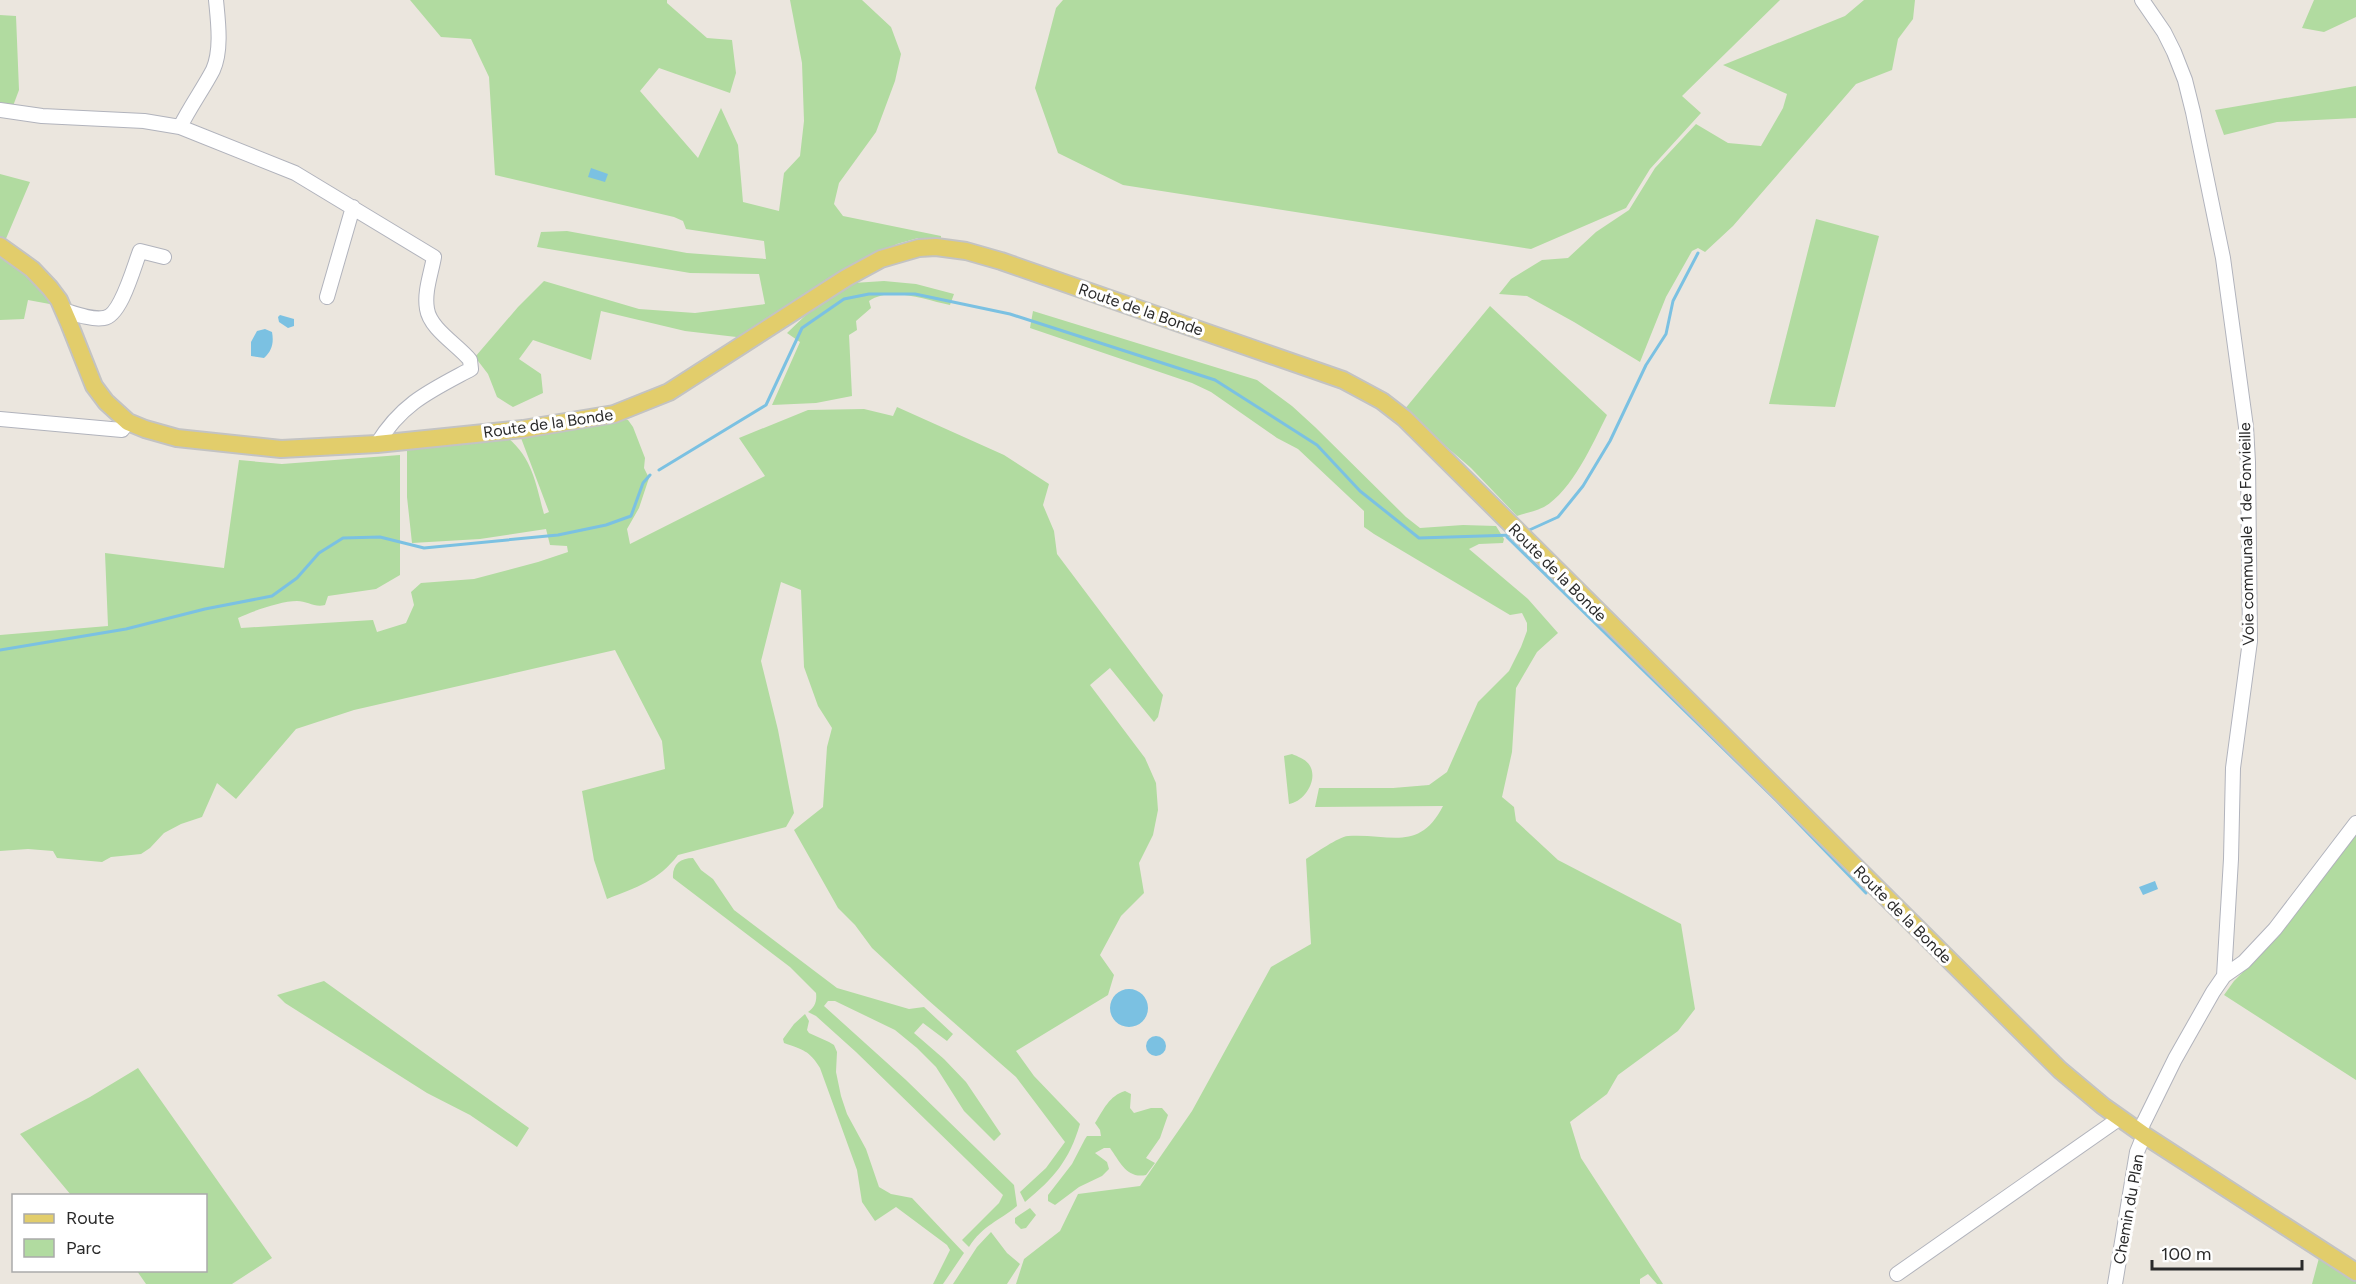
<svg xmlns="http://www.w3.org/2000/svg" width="2356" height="1284" viewBox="0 0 2356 1284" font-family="Figtree,sans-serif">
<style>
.green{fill:#b1dba0}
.water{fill:#7bc1e2}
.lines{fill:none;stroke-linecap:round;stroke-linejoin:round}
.stream{stroke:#7bc1e2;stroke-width:3}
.minor-casing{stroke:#b1b3bc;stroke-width:16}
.major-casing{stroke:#c3c3c3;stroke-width:20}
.minor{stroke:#fff;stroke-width:14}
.major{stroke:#e2cd6b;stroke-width:16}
.labels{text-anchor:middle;stroke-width:6;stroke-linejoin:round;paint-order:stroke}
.street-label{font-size:16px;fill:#2a2a2a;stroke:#fff}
</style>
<rect width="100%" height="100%" fill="#ebe6de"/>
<path class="green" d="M410,0h257v3l40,35 25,2 4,33 -6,20 -71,-25 -19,23 58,67 23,-50 17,37 5,57 36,9 5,-38 16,-17 4,-35 -2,-58 -12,-63h72l29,27 10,27 -6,27 -19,51 -37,51 -5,21 9,12 98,20v4l-23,-2 -21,6 -27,14 -125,80 -60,-7 -84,-20 -10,49 -58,-20 -14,19 22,15 2,19 -30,14 -16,-10 -9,-23 -13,-17 43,-50 26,-26 95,28 56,4 70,-9 -6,-30 -69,-1 -153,-26 4,-15 26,-1 120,22 79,6 -2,-18 -78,-12 -3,-8 -9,-4 -179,-42 -6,-98 -18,-38 -30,-2z
M1063,0h717l-98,96 19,17 -51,56 -24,39 -95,41 -408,-64 -65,-32 -23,-65 21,-80z
M1864,0h51l-2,19 -15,20 -6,31 -36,14 -123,142 -28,26 -7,-4 -6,3 -26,46 -26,65 -66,-40 -47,-26 -28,-2 12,-15 31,-19 26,-2 28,-26 33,-22 26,-42 41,-44 32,19 33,3 22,-38 4,-14 -64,-29 122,-49z
M2314,0h42v17l-32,15 -22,-4z
M0,15l16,1 3,74 -6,16 -13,-2z
M2356,86v32l-79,4 -53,13 -9,-25z
M0,174l30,8 -25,59 -5,-3z
M1816,219l63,17 -44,171 -66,-3z
M0,252l31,22 24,31 -27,-5 -4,19 -24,1z
M884,281l32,3 38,10 -4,11c-25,-5 -59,-19 -81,-4l2,7 -15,13 1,9 -8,5 3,61 -36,7 -44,2 28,-63 -13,-9 22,-21 44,-29z
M1490,306l117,109c-14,28 -35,76 -63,92 -8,4 -18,6 -27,9l-46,-48 -67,-58z
M1033,311l224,69 35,26 23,21 91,90 14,11 43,-3 33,1 8,13 -1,4 -24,1 -10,5 59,50 30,34 -21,19 -21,36 -4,64 -10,45 12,10 2,14 42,39 123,64 14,85 -17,22 -60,44 -11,19 -37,28 11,36 82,126h-6l-9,-10 -8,5v5h-624l8,-25 36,-28 18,-37 62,-8 52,-75 79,-144 40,-23 -5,-85c10,-6 32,-22 42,-23 41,-3 71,17 95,-30l-128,1 4,-19h74l36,-3 18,-13 31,-70 31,-31 12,-24 6,-16v-8l-5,-10 -12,2 -136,-81 -10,-7v-16l-66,-62 -21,-11 -66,-46 -19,-9 -162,-55z
M897,407l107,48 45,29 -6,21 11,26 3,23 106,141 -5,22 -4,5 -44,-54 -20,17 55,73 11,25 2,27 -5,25 -14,28 5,30 -23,23 -21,39 14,20 -6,20 -92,56 18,25 46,48c-11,37 -26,54 -55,78l-5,-10 26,-24 19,-26 -49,-65 -88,-77 -56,-52 -17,-23 -17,-17 -44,-78 29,-23 4,-60 5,-19 -14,-22 -14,-39 -3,-77 -20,-8 -20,79 17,69 16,83 -8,14 -108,28c-20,26 -41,32 -71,44l-13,-39 -12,-69 83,-22 -3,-28 -47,-91 -261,60 -58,19 -60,70 -19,-16 -15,34 -21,7 -17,9 -14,15 -9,6 -30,3 -9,5 -45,-4 -4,-7 -25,-2 -28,2v-216l108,-9 -3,-73 119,15 15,-108 43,4 118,-9v120l-24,14 -48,7 -3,9c-10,3 -18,-4 -28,-4 -16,0 -44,10 -59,17l3,10 132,-8 4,12 29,-9 8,-18 -3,-13 10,-9 53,-4 64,-17 30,-10 -1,-6 -17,-1 -4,-16 -66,10 -68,4 -5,-46v-47l4,-3 97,-9c25,21 28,47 36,76l5,-2 -28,-74 8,-4 63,-8 28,-8 8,2 5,7 12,31 -1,10 5,10 -10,30 -12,21 3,15 135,-68 -26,-38 69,-28 56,-1 29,7z
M1292,754c7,3 16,6 19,14 6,15 -8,34 -22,36l-5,-48z
M2356,832v248l-132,-85 10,-14 44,-44z
M693,858l8,12 12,9 21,31 103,78 72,21 15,-2 29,27 -6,7 -24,-18 -9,10 30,26 22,23 35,52 -7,7 -30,-30 -28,-44 -19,-19 -22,-18 -60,-29h-7l-4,5 82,74 108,105 3,21c-18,15 -34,19 -48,41l-7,-7 37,-37 4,-8 -147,-143 -40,-36 -8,-4c7,-5 9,-11 8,-19l-26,-26 -117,-89c-1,-13 7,-20 20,-20z
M324,981l205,147 -12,19 -47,-32 -43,-22 -142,-90 -8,-8z
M805,1014l4,7 -2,9 2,3 20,9 5,3 3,7 -1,20 5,24 6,18 19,35 13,38 12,7 21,4 52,55 -21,31h-10l17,-34 -3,-5 -51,-38 -21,14 -13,-19 -5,-32 -37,-102c-11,-18 -17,-18 -36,-25l-1,-4 11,-15z
M138,1068l134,190 -40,26h-86l-9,-13 69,-1v-74l-135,-1 -51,-61 70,-37z
M1125,1091l6,3 -1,14 4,5 17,-5h11l6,7 -8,23 -14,20 9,5 -9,12c-19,4 -26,-13 -36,-27h-6l-9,5 12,9 2,7 -7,7 -23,11 -24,18 -7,-4v-6l24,-31 13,-25 2,-3h14l-1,-6 -5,-7c9,-14 14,-27 30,-32z
M1030,1208l6,7 -10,13 -5,1 -6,-6v-5z
M991,1232l16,21 13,11 -13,20h-54l24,-37z
M2319,1258l37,23v3h-44z"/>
<path class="water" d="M591,168l17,6 -3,8 -17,-5z
M280,315l14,4v7l-6,2 -9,-6 -1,-5z
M265,329l7,3c2,11 0,19 -8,26l-13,-2v-14l6,-11z
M2155,881l3,8 -15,6 -4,-8z
M1110 1008a19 19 0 1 1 38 0a19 19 0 1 1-38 0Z
M1146 1046a10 10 0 1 1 20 0a10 10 0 1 1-20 0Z"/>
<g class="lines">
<path class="stream" d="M659,470l107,-65 36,-77 42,-29 25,-5h46l95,20 205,66 102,65 43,46 59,47 94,-3
M1525,532l33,-15 25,-31 27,-45 36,-76 20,-31 7,-33 25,-48
M1507,537l270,264 89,92
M0,650l126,-21 79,-20 67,-13 25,-18 22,-25 24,-15 37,-1 44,11 134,-13 48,-10 25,-9 12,-33 7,-8"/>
<g class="minor-casing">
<path id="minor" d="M2142,0l22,32 10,20 11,28 8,32 30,146 23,169 2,35 2,179 -17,127 -2,91 -7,117
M0,110l42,6 102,5 36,6 115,46 139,84c-3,17 -10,35 -7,52 3,20 31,36 43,51l1,9c-41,22 -69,34 -94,75
M180,127c10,-20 23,-38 33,-57 9,-20 5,-49 3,-70
M327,297l26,-90
M63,310c13,4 28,10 41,8 17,-2 30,-52 36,-67l24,6
M0,419l122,11 6,-8
M2139,1132l36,-73 38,-67 11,-16 20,-14 31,-33 81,-106
M1897,1274l223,-156
M2115,1284l22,-132 7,-17"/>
</g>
<g class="major-casing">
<path id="major" d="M0,246l32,23 18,19 9,12 10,23 25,63 12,16 22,20 17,7 32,9 104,11 96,-5 146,-15 91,-15 55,-22 177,-114 35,-19 38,-11 17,-1 30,4 35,10 342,119 39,21 22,17 656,652 43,36 41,29 212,137"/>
</g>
<use href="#minor" class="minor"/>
<use href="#major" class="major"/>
</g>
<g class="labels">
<g class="street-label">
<text transform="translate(1141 309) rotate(19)" y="6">Route de la Bonde</text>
<text transform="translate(548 423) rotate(-8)" y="6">Route de la Bonde</text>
<text transform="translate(2246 534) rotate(-91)" y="6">Voie communale 1 de Fonvieille</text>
<text transform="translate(1558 572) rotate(45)" y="6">Route de la Bonde</text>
<text transform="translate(1903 914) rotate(45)" y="6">Route de la Bonde</text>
<text transform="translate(2128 1209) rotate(-80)" y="6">Chemin du Plan</text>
</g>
</g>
<rect x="12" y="1194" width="195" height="78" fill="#ffffff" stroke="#aaaaaa" stroke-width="1.5"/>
<rect x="24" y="1214" width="30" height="9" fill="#e2cd6b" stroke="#aaaaaa" stroke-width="1.5"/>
<text x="66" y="1224" font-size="18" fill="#2a2a2a">Route</text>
<rect x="24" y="1239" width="30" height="18" fill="#b1dba0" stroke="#aaaaaa" stroke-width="1.5"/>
<text x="66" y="1254" font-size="18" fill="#2a2a2a">Parc</text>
<path d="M2152 1260v9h150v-9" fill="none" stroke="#2a2a2a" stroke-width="3"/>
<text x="2161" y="1260" font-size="18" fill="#2a2a2a" stroke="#ffffff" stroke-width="4.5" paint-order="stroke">100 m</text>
</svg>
